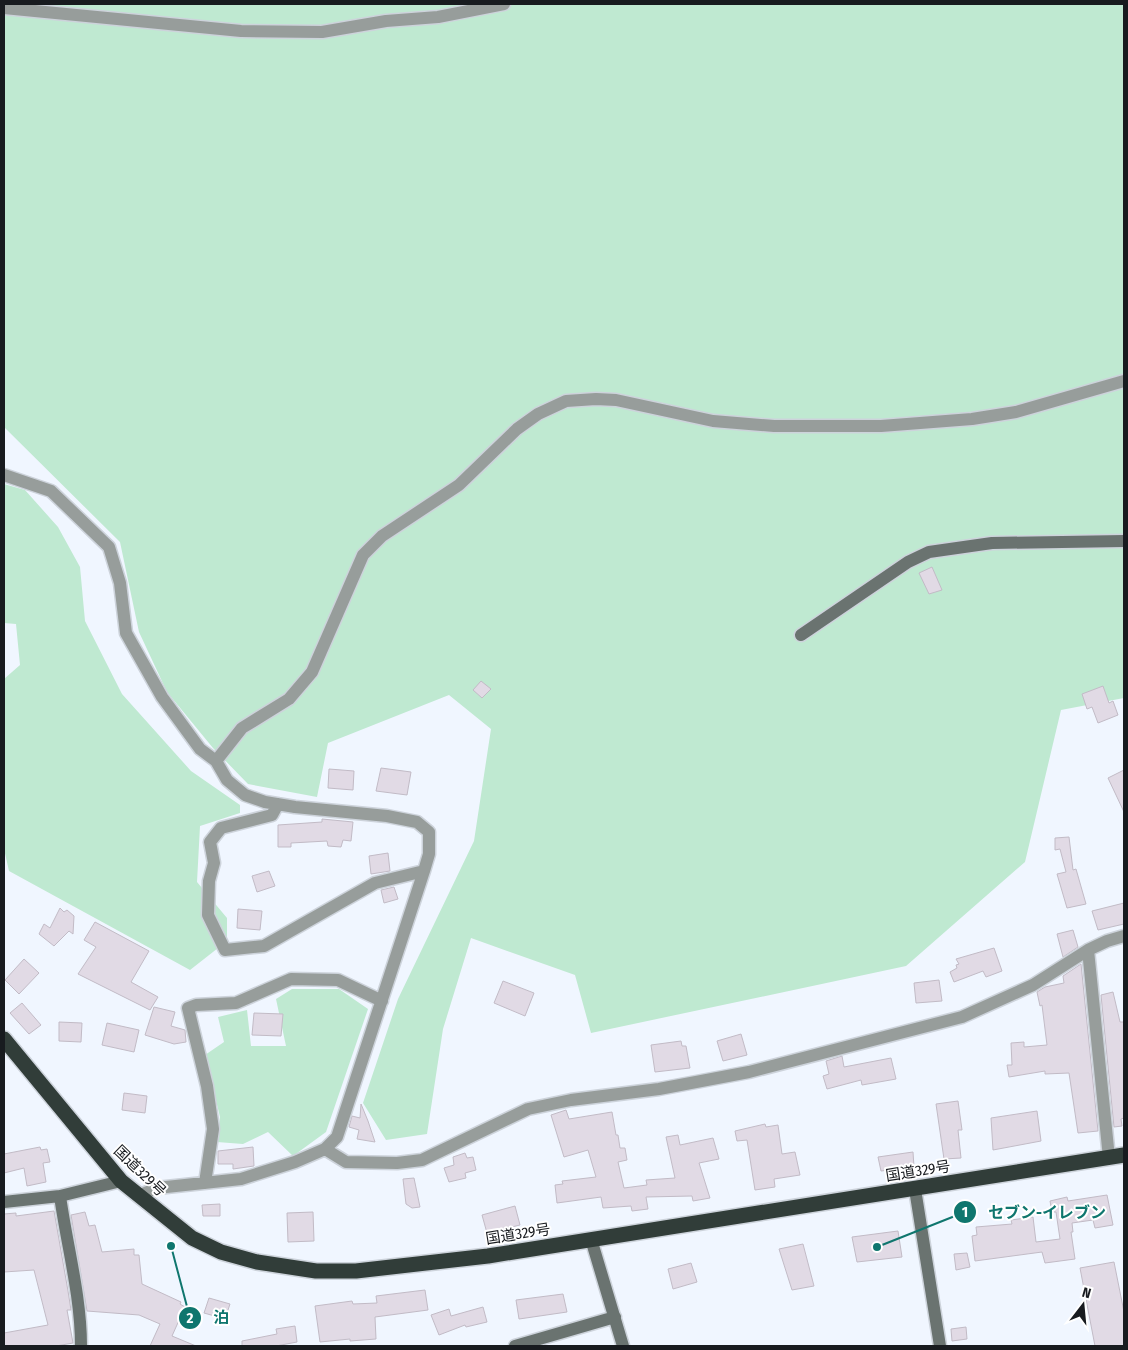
<svg xmlns="http://www.w3.org/2000/svg" width="1128" height="1350" viewBox="0 0 1128 1350" font-family="'Fira Sans Condensed','Noto Sans JP',sans-serif">
<style>
.green{fill:#bfe9d1}
.building{fill:#e1dae5;stroke:#c2bbc6}
.lines{fill:none;stroke-linecap:round;stroke-linejoin:round}
.street-casing{stroke:#cdd3db;stroke-width:15}
.secondary-casing{stroke:#cdd3db;stroke-width:15}
.highway-casing{stroke:#cdd3db;stroke-width:18}
.street{stroke:#979d9b;stroke-width:12}
.secondary{stroke:#6a7370;stroke-width:12}
.highway{stroke:#313d39;stroke-width:15}
.labels{text-anchor:middle;stroke-width:4;stroke-linejoin:round;paint-order:stroke}
.street-label{font-size:15px;fill:#181b1f;stroke:#fff}
.leader{fill:none;stroke:#0f766e;stroke-width:2}
.callout-dot{fill:#0f766e;stroke:#fff;stroke-width:2}
.mark-label{font-size:15px;text-anchor:middle;font-weight:bold;fill:#fff}
.callout-label{font-size:16px;text-anchor:middle;font-weight:bold;fill:#0f766e;stroke:#fff;stroke-width:4;stroke-linejoin:round;paint-order:stroke}
</style>
<rect width="100%" height="100%" fill="#f0f6ff"/>
<path class="green" d="M4,4h1120v694l-63,12 -36,152 -119,104 -315,67 -16,-58 -104,-37 -28,91 -16,105 -41,6 -23,-37 35,-104 76,-158 17,-112 -42,-34 -121,48 -11,54 -69,-13 -35,-36 -46,-56 -28,-60 -19,-90 -116,-115z
M4,484l21,6 33,37 22,40 5,54 37,73 69,77 49,34v8l-40,13 -3,56 30,36v23l-37,29 -181,-99 -5,-22v-170l16,-14 -4,-41 -12,-1z
M292,989h47l29,20 -42,123 -33,24 -25,-24 -25,12 -26,-2 3,-25 -15,-62 19,-13 -6,-25 29,-7 4,36h35l-10,-47z"/>
<path class="building" d="M932,567l10,23 -13,4 -10,-21z
M481,681l10,8 -9,9 -9,-8z
M1103,686l6,17 4,-2 5,14 -20,8 -6,-16 -5,2 -5,-15z
M381,768l30,4 -4,23 -31,-4z
M329,769l25,2 -1,19 -25,-2z
M1124,770v42l-16,-34z
M322,819l31,3 -2,19 -8,-1 -2,7 -13,-1 -1,-5 -36,2v4h-13v-22l44,-3z
M1069,837l4,33 3,-1 10,35 -19,4 -10,-34 9,-2 -6,-23 -5,1v-12z
M388,853l2,18 -19,3 -2,-18z
M269,871l6,15 -18,6 -5,-16z
M394,887l4,12 -14,4 -3,-13z
M1124,903v21l-26,6 -6,-19z
M60,908l4,4 3,-2 7,6 -1,18 -4,-3 -15,15 -15,-12 5,-10 6,4z
M238,909l24,2 -2,19 -23,-2z
M95,922l54,29 -18,31 27,15 -8,13 -72,-36 18,-27 -12,-7z
M1073,930l5,17 -15,10 -6,-23z
M994,948l8,23 -16,6 -3,-6 -29,11 -4,-10 7,-4 -1,-3 3,-1 -3,-5z
M24,959l15,14 -20,21 -14,-14z
M1081,964l17,167 -20,2 -9,-60 -24,1v-3l-36,6 -2,-12h5l-1,-22 13,-1v5l23,-2 -5,-40 -2,1 -3,-14 8,-5 19,-4 -1,-7z
M939,980l3,21 -26,2 -2,-20z
M503,981l31,12 -9,23 -31,-13z
M1113,992l7,30h4v96l-3,1 1,7 -8,1 -13,-132z
M22,1003l19,22 -12,9 -19,-21z
M154,1007l21,5 -4,14 14,4 1,12 -12,2 -29,-9z
M254,1013l29,1 -2,22 -29,-1z
M59,1022l23,1 -1,19 -22,-1z
M107,1023l32,7 -5,22 -32,-7z
M741,1034l6,21 -24,6 -6,-20z
M681,1041l1,5h4l4,22 -35,4 -4,-27z
M842,1056l2,11 47,-9 5,21 -34,6 -1,-5 -34,9 -4,-13 6,-2 -3,-13z
M124,1093l23,3 -2,17 -23,-3z
M958,1101l4,29h-4l3,28 -17,1 -8,-55z
M361,1104l7,17 7,21 -18,-3 2,-9 -10,-3 3,-11 8,2z
M566,1110l3,9 43,-7 4,23h2l2,13h5l2,12 -9,2 6,26 23,-3 -1,-5 29,-2 -9,-41 12,-2 2,10 33,-7 6,21 -20,4 11,35 -17,3 -1,-5 -46,1 2,12 -16,2 -1,-5 -28,2 -2,-11 -44,6 -2,-18 8,-1 -1,-3 34,-4 -8,-27 -24,7 -13,-42z
M1037,1111l4,30 -48,9 -2,-32z
M765,1124l1,3 12,-2 4,29 13,-2 5,23 -26,4 1,8 -20,3 -8,-50 -10,1 -2,-10z
M40,1147l1,3 6,-1 3,13 -7,1 3,19 -19,4 -3,-18 -20,5v-19z
M253,1147l1,19 -21,3v-5h-15v-13z
M913,1152l1,15 -33,4 -3,-14z
M465,1153l2,5 6,-1 3,13 -11,3 1,5 -17,4 -5,-14 10,-3 -1,-8z
M414,1178l6,29 -8,1 -6,-4 -3,-25z
M1107,1195l6,30 -18,3 -2,-8 -21,3 1,9h-2l4,27 -30,4 -3,-11 -67,9 -3,-25 5,-1 -1,-8 36,-3 -1,-4 22,-3 3,25 24,-3 -4,-27h-4l-2,-11 17,-4 1,4z
M220,1204v12h-17l-1,-11z
M515,1206l5,19 -33,8 -5,-18z
M54,1211l14,80 3,19h-4l6,33 -17,3h-52v-13l44,-8 -14,-55 -30,2v-58l12,-1v3z
M85,1212l4,14 6,-1 7,27 32,-3v6h5l3,29 39,18 -1,2 5,3 -13,29 24,10h-46l10,-22 -21,-9 -52,-4 -16,-96z
M313,1212l1,29 -26,1 -1,-29z
M898,1231l4,26 -45,5 -5,-25z
M803,1244l11,42 -22,4 -13,-41z
M967,1253l3,14 -14,3 -2,-16z
M1114,1262l10,50v34h-29l-15,-78z
M691,1263l6,19 -24,7 -5,-20z
M425,1290l3,20 -53,7 1,22 -26,2v-2l-30,3 -5,-36 37,-5 1,3 24,-1 -1,-7z
M563,1294l4,18 -48,7 -3,-19z
M209,1298l21,6 -5,15 -21,-6z
M483,1307l4,15 -21,5 -1,-2 -26,10 -8,-20 18,-6 2,7z
M295,1326l2,16 -21,4h-34v-5l35,-7 -1,-5z
M966,1327l1,12 -15,2 -1,-12z"/>
<g class="lines">
<g class="street-casing">
<path id="street" d="M4,8l237,23 81,1 64,-11 52,-4 66,-13
M4,475l47,16 58,56 11,36 6,50 36,64 38,52 16,12 11,19 18,15 20,7 30,5 92,9 30,6 12,10v22l-5,17 -87,266 -12,12 -30,13 -54,17 -84,9 -19,8
M216,761l26,-33 47,-29 23,-27 51,-117 19,-19 77,-51 58,-56 21,-15 28,-13 30,-2 20,1 97,21 61,5h107l91,-7 44,-7 108,-31
M278,804l-6,11 -51,13 -11,14 4,21 -5,18 -1,34 17,35 39,-4 111,-63 49,-12
M1088,950l21,208
M325,1149l21,13 51,1 25,-3 106,-51 43,-9 88,-11 90,-17 213,-55 71,-32 55,-35 19,-9 17,-5
M205,1183l8,-54 -6,-43 -19,-78 8,-3 40,-2 55,-24 47,1 44,21"/>
</g>
<g class="secondary-casing">
<path id="secondary" d="M801,635l107,-73 21,-10 63,-9 132,-2
M915,1189l25,157
M60,1196c7,50 21,100 21,150
M4,1202l56,-6 61,-15
M591,1239l32,107
M515,1346l100,-29"/>
</g>
<g class="highway-casing">
<path id="highway" d="M4,1039l117,142 71,57 29,14 36,10 59,9h40l132,-15 636,-101"/>
</g>
<use href="#street" class="street"/>
<use href="#secondary" class="secondary"/>
<use href="#highway" class="highway"/>
</g>
<g class="labels">
<g class="street-label">
<text transform="translate(140 1171) rotate(44)" y="5">国道329号</text>
<text transform="translate(918 1171) rotate(-9)" y="5">国道329号</text>
<text transform="translate(518 1234) rotate(-9)" y="5">国道329号</text>
</g>
</g>
<path class="leader" d="M877 1247L965 1212M171 1246L190 1318"/>
<g class="callout-dot">
<circle cx="877" cy="1247" r="5"/>
<circle cx="171" cy="1246" r="5"/>
<circle cx="965" cy="1212" r="12"/>
<circle cx="190" cy="1318" r="12"/>
</g>
<g class="mark-label">
<text x="965" y="1217">1</text>
<text x="190" y="1323">2</text>
</g>
<g class="callout-label">
<text x="1047" y="1218">セブン-イレブン</text>
<text x="221" y="1323">泊</text>
</g>
<rect width="1128" height="1350" fill="none" stroke="#181b1f" stroke-width="10"/>
<g transform="translate(1083 1305) rotate(16)" stroke="#ffffff" stroke-width="4" paint-order="stroke">
<path d="M0-4L9 19L0 12L-9 19Z" fill="#181b1f"/>
<text y="-8" font-size="14" font-weight="bold" text-anchor="middle" fill="#181b1f">N</text>
</g>
</svg>
